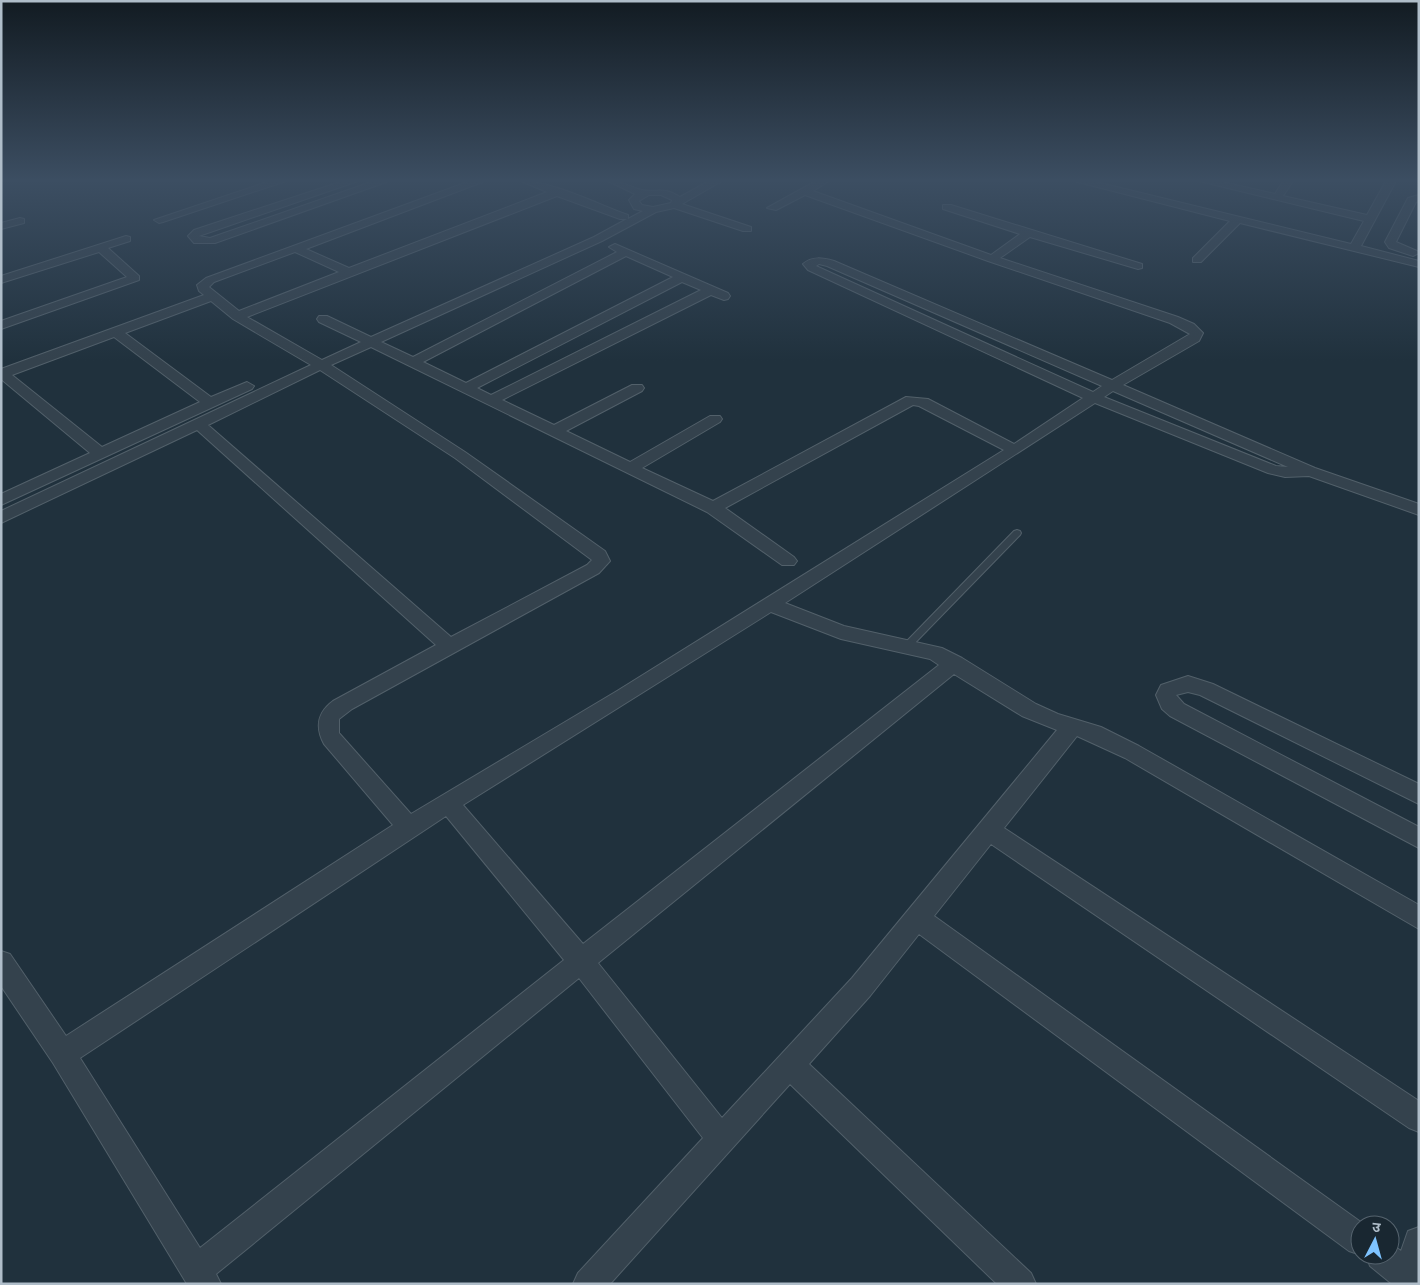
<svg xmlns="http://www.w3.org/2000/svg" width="1420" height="1285" viewBox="0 0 1420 1285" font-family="'Fira Sans Condensed','Noto Sans Devanagari',sans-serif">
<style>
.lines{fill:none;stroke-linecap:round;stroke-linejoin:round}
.lane-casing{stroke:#52606a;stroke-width:2}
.street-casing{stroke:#52606a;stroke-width:2}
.lane{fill:#34424d;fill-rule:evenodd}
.street{fill:#34424d;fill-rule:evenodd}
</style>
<rect width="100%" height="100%" fill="#20313d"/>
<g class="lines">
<g class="lane-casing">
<path id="lane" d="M1017,530l3,1 1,2 -1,2 -110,113h-6l-1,-2 1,-2 110,-113z"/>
</g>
<g class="street-casing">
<path id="street" d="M270,181h16l-123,41 -4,1 -5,-3z
M343,181h15l-159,55 11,2 164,-57h15l-174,62h-21l-6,-7 6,-6z
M470,181h15l-179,68 43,19 198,-76 -26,-11c31,0 76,23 107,34v4l15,-8 -9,-2 -5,-9 6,-6 -27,-13c14,0 22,6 34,9 14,3 21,-4 38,7l29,-16h13l-40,23 69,23v4h-8l-69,-23 -18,4 -54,29 -221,101 32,15 204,-105 -8,-5 6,-3 113,49 2,3 -2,3 -4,1 -13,-5 -209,105 52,25 78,-40h10l2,3 -2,3 -76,40 64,31 80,-46h10l2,3 -2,3 -78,46 71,33 193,-104 22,2 86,45 69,-46 -275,-128 -5,-6c9,-8 20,-6 31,-3l278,119 78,-46 -20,-11 -182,-62 -183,-66 -29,15 -9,-2 49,-27h13l-16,10 178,64 29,-21 -77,-25v-4h8l191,59v4l-4,1 -108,-32 -30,21 178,59 16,7 9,9 -4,8 -76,44 192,83 104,36v11l-110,-39 -24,1 -17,-4 -173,-70 -310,200 59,23 98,22 20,10 74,46 22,10 43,13 38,19 280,159v24l-294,-171 -48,-22 -73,92 415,273v31l-10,-4 -418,-284 -57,72 431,309h-5l1,30 -12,-4 -430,-317 -49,62 -61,68 222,209 5,11h-39l-207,-200 -180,200h-37l5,-11 125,-135 -124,-160 -363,296 5,10h-34l-134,-221 -52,-77v-35l9,3 56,82 327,-211 -69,-81c-9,-17 -7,-31 9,-43l103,-56 -239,-215 -196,93v-12l310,-146 -78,-46 -22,-18 -86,32 86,64 36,-15 7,4 -2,3 -251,116v-11l89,-41 -89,-74v-10l203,-74 -5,-4 -2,-6 9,-7zM649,195h12l11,5 -1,3 -18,4 -11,-2 -3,-4zM557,196l63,23h7l-33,18 -223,100 -44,-21h-8l-2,3 2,3 42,20 -39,18 -75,-43zM295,252l44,20 -100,39 -30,-24 5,-5zM626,256l47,21 -207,106 -43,-21zM819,264l8,2 275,120 -9,6 -277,-126zM682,282l19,8 -210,105 -14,-7zM114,337l86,65 -98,45 -90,-72zM371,347l336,165 75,53h12l3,-4 -3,-4 -69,-49 188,-103 6,1 85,44 -387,241 -206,123 -72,-81v-14l13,-10 247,-136 11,-12 -5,-10 -140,-99 -134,-87zM320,370l135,88 137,102 -5,5 -136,72 -243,-212zM1113,391l175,76 -12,-1 -172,-69zM771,612l70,27 89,20 9,6 -356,279 -120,-139zM954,674l68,42 35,14 -205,248 -130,140 -124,-155zM446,816l118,144 -364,288 -120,-190z
M1074,181h18l259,63 13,-23 -165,-40h19l57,13 8,-13h10l-10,15 84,19 19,-34h10l-35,65 58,15v6l-179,-44 -39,39h-8v-4l37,-37z
M1419,195v6l-3,1 -20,40 21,9 2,2 -6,3 -24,-8 -4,-6 23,-44z
M20,218l4,1v4l-23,6v-6z
M126,236l4,1v4l-22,7 31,28v4l-138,49v-8l126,-44 -28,-25 -98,31v-7z
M1188,676l25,8 206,100v20l-219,-109 -12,-3 -12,3 8,9 235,123v21l-249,-132 -8,-7 -6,-14 5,-10z
M1419,1227v57h-27l-22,-18 -4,-11h24v-12l11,8 7,-20z"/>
</g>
<use href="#lane" class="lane"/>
<use href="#street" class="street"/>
</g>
<linearGradient id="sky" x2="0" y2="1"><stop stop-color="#121b22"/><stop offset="0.5" stop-color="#3c4e62"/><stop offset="1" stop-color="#3c4e62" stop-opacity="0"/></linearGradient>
<rect width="1420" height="361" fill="url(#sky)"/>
<rect width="1420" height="1285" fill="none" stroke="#afbdc9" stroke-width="5"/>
<g transform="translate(1375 1240) rotate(6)"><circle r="24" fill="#192731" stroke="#55636e"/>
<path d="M0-4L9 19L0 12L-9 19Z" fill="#7ec3ff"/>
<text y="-8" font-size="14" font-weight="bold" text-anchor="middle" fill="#afbdc9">उ</text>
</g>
</svg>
